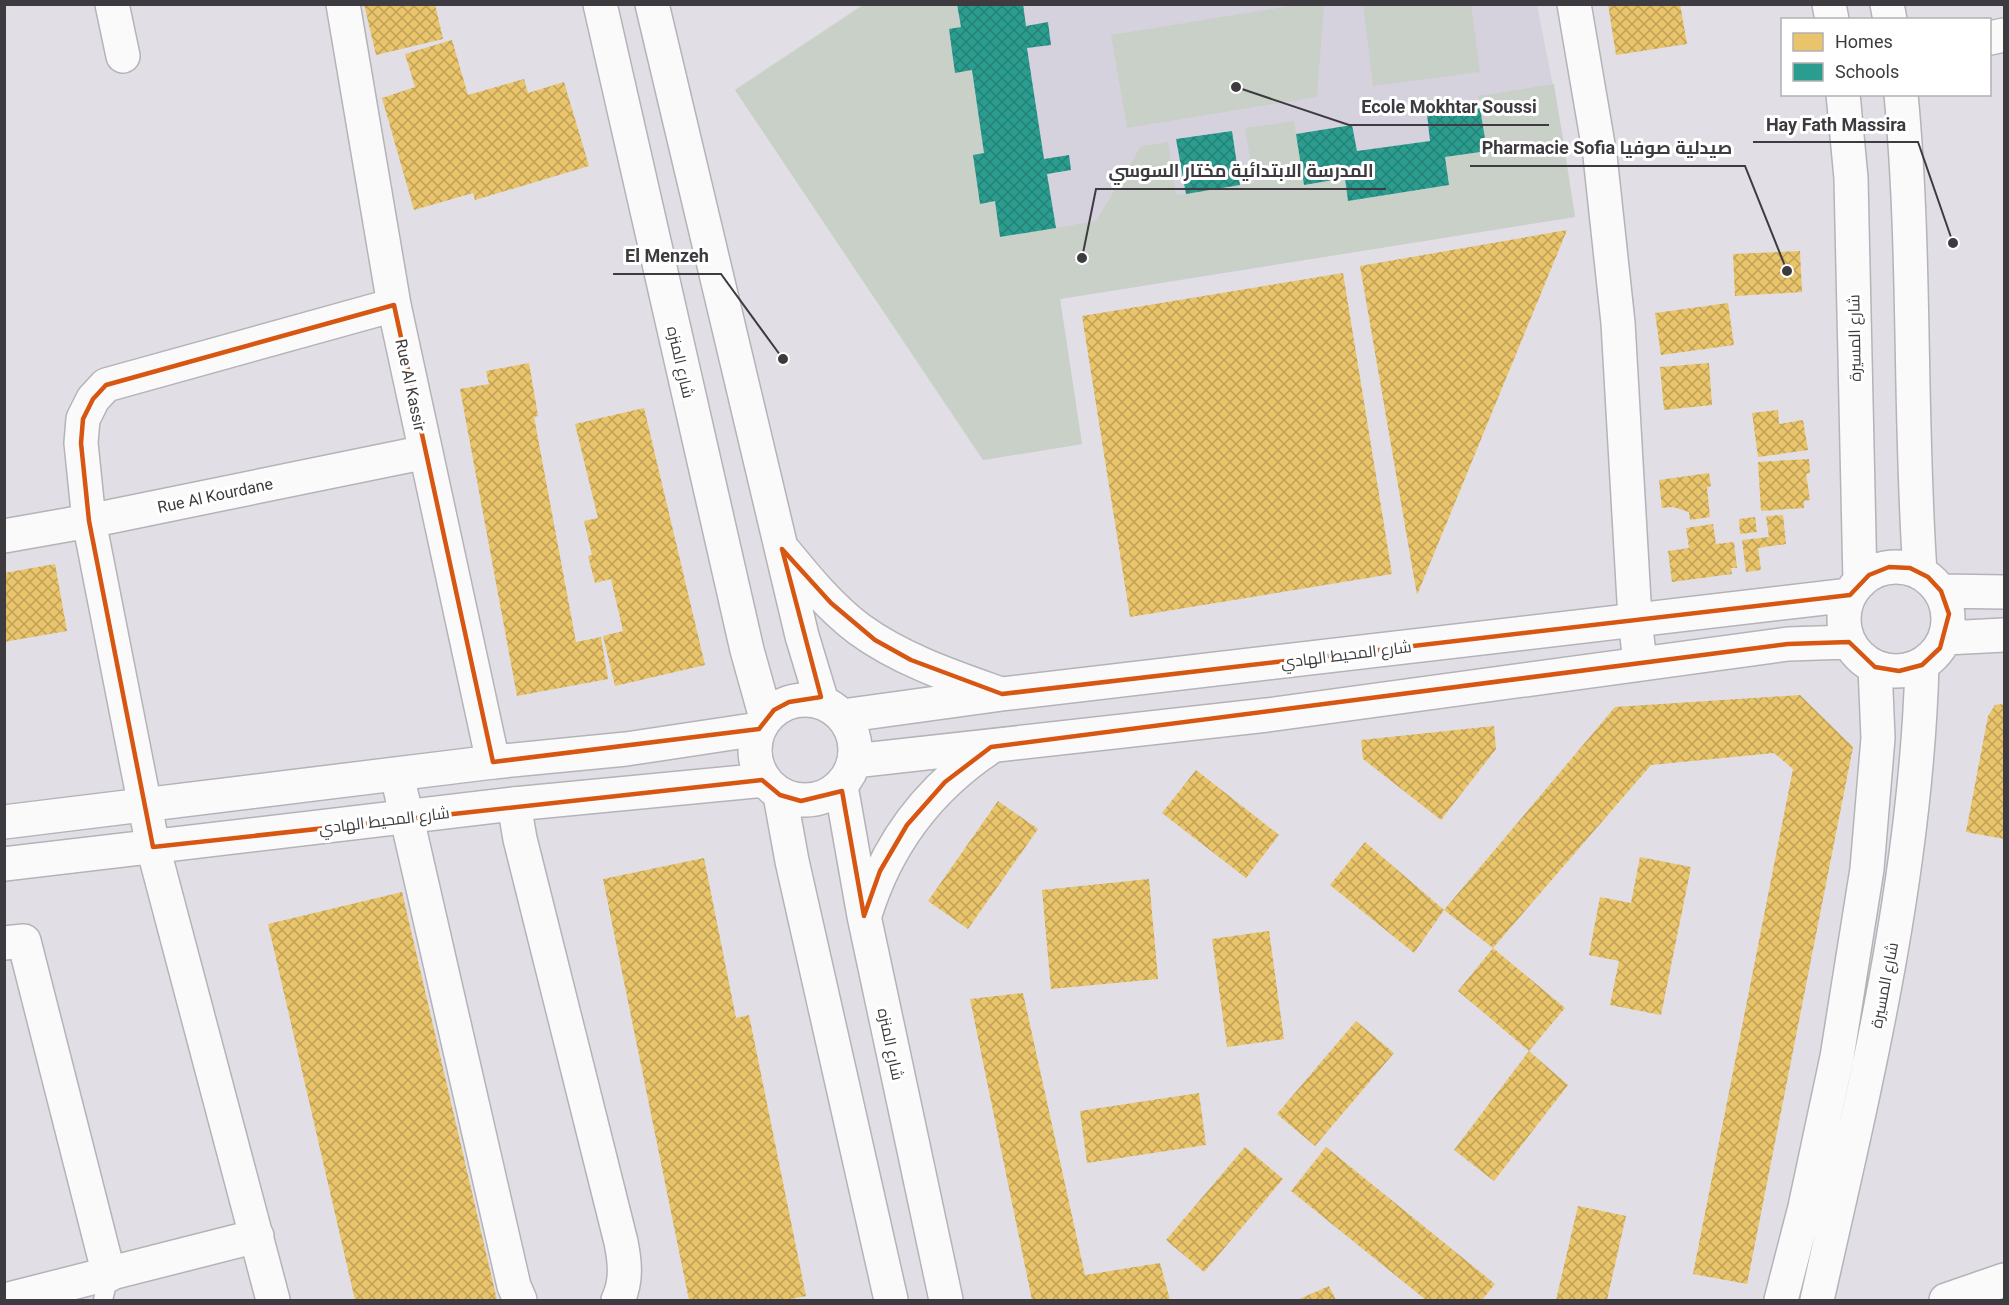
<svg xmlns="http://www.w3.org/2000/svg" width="2009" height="1305" viewBox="0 0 2009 1305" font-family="Roboto,Cairo,sans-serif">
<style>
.built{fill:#d6d2dd}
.green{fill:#c8d0c8}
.homes{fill:url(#homes-cross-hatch)}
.schools{fill:url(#schools-cross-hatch)}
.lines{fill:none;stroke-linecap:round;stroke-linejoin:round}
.service-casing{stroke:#b4b3b8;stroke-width:21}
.minor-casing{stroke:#b4b3b8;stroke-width:36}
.tertiary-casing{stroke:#b4b3b8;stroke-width:36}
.service{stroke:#fafafb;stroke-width:18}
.minor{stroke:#fafafb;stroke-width:33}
.tertiary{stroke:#fafafb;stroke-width:33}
.marked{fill:none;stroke:#d75611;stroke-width:4.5;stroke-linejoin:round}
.labels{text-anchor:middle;stroke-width:6;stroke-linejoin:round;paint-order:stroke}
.street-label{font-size:16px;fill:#3d3b3f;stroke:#fff}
.leader{fill:none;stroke:#3d3b3f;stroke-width:2}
.callout-dot{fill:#3d3b3f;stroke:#fff;stroke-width:2}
.callout-label{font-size:18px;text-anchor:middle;font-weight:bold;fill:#3d3b3f;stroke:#fff;stroke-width:6;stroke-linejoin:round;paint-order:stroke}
</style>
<defs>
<pattern id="homes-cross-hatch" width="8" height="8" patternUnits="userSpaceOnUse" patternTransform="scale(1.5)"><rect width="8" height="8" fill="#e9c46a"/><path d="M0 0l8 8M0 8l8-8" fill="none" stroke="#bea059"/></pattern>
<pattern id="schools-cross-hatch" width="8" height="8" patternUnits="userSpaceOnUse" patternTransform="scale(1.5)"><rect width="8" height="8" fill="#2a9d8f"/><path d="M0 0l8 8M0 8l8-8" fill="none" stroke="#258176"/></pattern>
</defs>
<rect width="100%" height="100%" fill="#e1dfe5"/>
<path class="built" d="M863,5h674l25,126 13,86 -515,82 22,145 -99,16 -248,-370z"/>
<path class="green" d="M1302,4l22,1 -7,92 -190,31 -16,-93z
M863,5h94l4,22 -12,3 6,42 17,-2 12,83 -11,2 7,48 15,-2 6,36 95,-16 45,-75 27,-4 8,53 78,-12 -9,-55 49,-7 10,63 41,-6 4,23 100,-16 -4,-28 42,-7 -9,-54 76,-12 21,133 -515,82 22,145 -99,16 -248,-370z
M1363,5h108l9,67 -107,14z"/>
<path class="homes" d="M364,4h71l8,35 -67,16z
M1608,4h72l7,40 -71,11z
M452,40l16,55 56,-16 4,14 36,-11 25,84 -114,34 -2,-7 -59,17 -32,-112 33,-11 -10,-33z
M1567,230l-150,365 -57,-329z
M1800,251l2,41 -67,4 -2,-42z
M1343,273l49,301 -262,43 -48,-301z
M1728,303l6,42 -73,10 -6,-42z
M529,363l9,53 -4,1 42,225 25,-5 7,42 -91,17 -57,-307 29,-5 -3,-13z
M1709,363l3,42 -48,5 -4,-43z
M644,408l61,257 -90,21 -12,-50 20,-5 -12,-52 -16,4 -7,-27 4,-1 -8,-34 14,-3 -23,-94z
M1778,410l1,14 24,-4 5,30 -50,7 -6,-44z
M1809,459l1,14 -4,1 4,26 -6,1v7l-43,3 -3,-49z
M1709,473l2,13 -4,1 3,30 -20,3 -1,-8 -16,-5 -11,1 -3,-28z
M1783,515l3,29 -28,4 3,22 -15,2 -4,-32 27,-3 -3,-21z
M1755,517l2,15 -17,2 -1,-15z
M1713,524l3,20 18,-2 3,26h-6l1,6 -60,8 -4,-31 21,-3 -3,-20z
M55,564l12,67 -63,11v-69z
M1800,695l53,52 -106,537 -54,-10 100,-505 -19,-16 -123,12 -158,183 -49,-38 171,-203z
M2004,704v135l-38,-7 22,-116 7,-11z
M1494,726l2,23 -55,71 -78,-61 -2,-19z
M1196,770l83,65 -33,43 -84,-65z
M998,801l40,28 -70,100 -40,-28z
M1365,842l79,68 -30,43 -84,-68z
M1640,857l51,10 -30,148 -51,-10 9,-44 -30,-6 11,-58 31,6z
M704,858l32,160 13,-3 57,281 -20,4h-97l-86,-421z
M1149,879l9,100 -107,10 -9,-99z
M402,892l95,408h-142l-87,-376z
M1269,931l15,108 -57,8 -15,-108z
M1493,948l72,60 -36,43 -71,-60z
M1023,993l62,282 75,-12 10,37h-138l-62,-301z
M1356,1021l38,32 -79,93 -38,-32z
M1529,1051l39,34 -74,96 -40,-31z
M1199,1093l7,52 -119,18 -7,-52z
M1245,1147l38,32 -79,93 -38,-32z
M1326,1147l169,137 -13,16h-56l-135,-109z
M1578,1206l48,10 -19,84h-51z
M1329,1286l7,14h-39z"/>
<path class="schools" d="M957,4h66l3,22 22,-4 3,23 -24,3 17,111 25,-4 2,15 -24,4 9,54 -56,9 -5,-36 -15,3 -7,-49 11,-2 -12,-83 -17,3 -6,-44 12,-2z
M1480,108l7,43 -42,6 4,28 -101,16 -3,-23 -41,7 -8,-51 56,-9 5,26 73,-10 -3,-27z
M1232,131l8,54 -54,9 -10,-55z"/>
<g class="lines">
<g class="service-casing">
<path id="service" d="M103,1300l6,-25"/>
</g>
<g class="minor-casing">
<path id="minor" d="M112,4l11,52
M343,4l51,301 99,457
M1574,4l26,152 18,167 17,296 5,44
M1990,38l14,-3
M4,536l85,-15 337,-69
M397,775l117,511 6,14
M514,804l6,35 101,403c4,20 6,39 -3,58
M4,943l20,-2 85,334
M5,1300l252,-64
M273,1300l-120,-453 -64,-326 -8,-78 2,-24 10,-20 13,-14 288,-80
M1946,1300l58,-20"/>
</g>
<g class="tertiary-casing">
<path id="tertiary" d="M600,4l147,646 19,68
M652,4l150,632 20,66
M1829,4l3,16
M1887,4l3,16
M1843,94l8,84 9,404
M1901,94c15,159 8,319 19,478
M785,552c22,27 46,56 74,77 41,30 91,47 139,64
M1844 619a52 52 0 1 1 104 0a52 52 0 1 1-104 0Z
M1941,591l63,1
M1946,638l58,-3
M755 750a50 50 0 1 1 100 0a50 50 0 1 1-100 0Z
M842,716l160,-22 848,-99
M854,761l413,-46 521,-71 61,-2
M841,786l23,130 82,384
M780,795l12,66 99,439
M4,822l489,-60 133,-13 133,-20
M4,864l510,-60 251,-24
M865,915c22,-72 64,-127 126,-168
M1781,1300l24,-93 32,-150 30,-188 11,-131 -3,-71
M1817,1300c47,-209 99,-419 105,-635"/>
</g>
<use href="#service" class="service"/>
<use href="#minor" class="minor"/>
<use href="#tertiary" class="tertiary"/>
</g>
<path class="marked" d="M394,305l99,457 266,-33 15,-19 15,-8 32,-5 -39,-148 49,54 44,37 36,20 91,34 848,-99 19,-20 20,-8 21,1 18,9 13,14 8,23 -9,34 -18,17 -23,6 -24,-4 -26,-25 -61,2 -797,103 -46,35 -38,43 -27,46 -16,45 -22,-125 -41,10 -21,-6 -18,-15 -609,67 -64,-326 -8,-78 2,-24 10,-20 13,-14z"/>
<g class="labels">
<g class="street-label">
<text transform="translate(1854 338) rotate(-91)" y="6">شارع المسيرة</text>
<text transform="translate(681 362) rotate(77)" y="6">شارع المنزه</text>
<text transform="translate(411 385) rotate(78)" y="6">Rue Al Kassir</text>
<text transform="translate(215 495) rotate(-12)" y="6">Rue Al Kourdane</text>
<text transform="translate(1346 654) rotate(-7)" y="6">شارع المحيط الهادي</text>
<text transform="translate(384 820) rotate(-7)" y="6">شارع المحيط الهادي</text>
<text transform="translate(1884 985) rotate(-79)" y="6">شارع المسيرة</text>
<text transform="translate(891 1044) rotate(78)" y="6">شارع المنزه</text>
</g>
</g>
<path class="leader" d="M1236 87L1349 125H1549M1953 243L1918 142H1753M1787 271L1745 166H1470M1082 258L1096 189H1386M783 359L721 274H613"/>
<g class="callout-dot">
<circle cx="1236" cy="87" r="6"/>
<circle cx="1953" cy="243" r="6"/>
<circle cx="1787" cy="271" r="6"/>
<circle cx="1082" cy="258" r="6"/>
<circle cx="783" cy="359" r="6"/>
</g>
<g class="callout-label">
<text x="1449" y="113">Ecole Mokhtar Soussi</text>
<text x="1836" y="131">Hay Fath Massira</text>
<text x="1607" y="154">Pharmacie Sofia صيدلية صوفيا</text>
<text x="1241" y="177">المدرسة الابتدائية مختار السوسي</text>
<text x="667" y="262">El Menzeh</text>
</g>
<rect width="2009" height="1305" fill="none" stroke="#3d3b3f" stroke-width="12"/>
<rect x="1781" y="18" width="210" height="78" fill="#ffffff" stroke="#b1b1b2" stroke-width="1.5"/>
<rect x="1793" y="33" width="30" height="18" fill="#e9c46a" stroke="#b1b1b2" stroke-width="1.5"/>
<text x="1835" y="48" font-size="18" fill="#3d3b3f">Homes</text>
<rect x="1793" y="63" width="30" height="18" fill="#2a9d8f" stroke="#b1b1b2" stroke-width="1.5"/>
<text x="1835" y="78" font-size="18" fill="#3d3b3f">Schools</text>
</svg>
